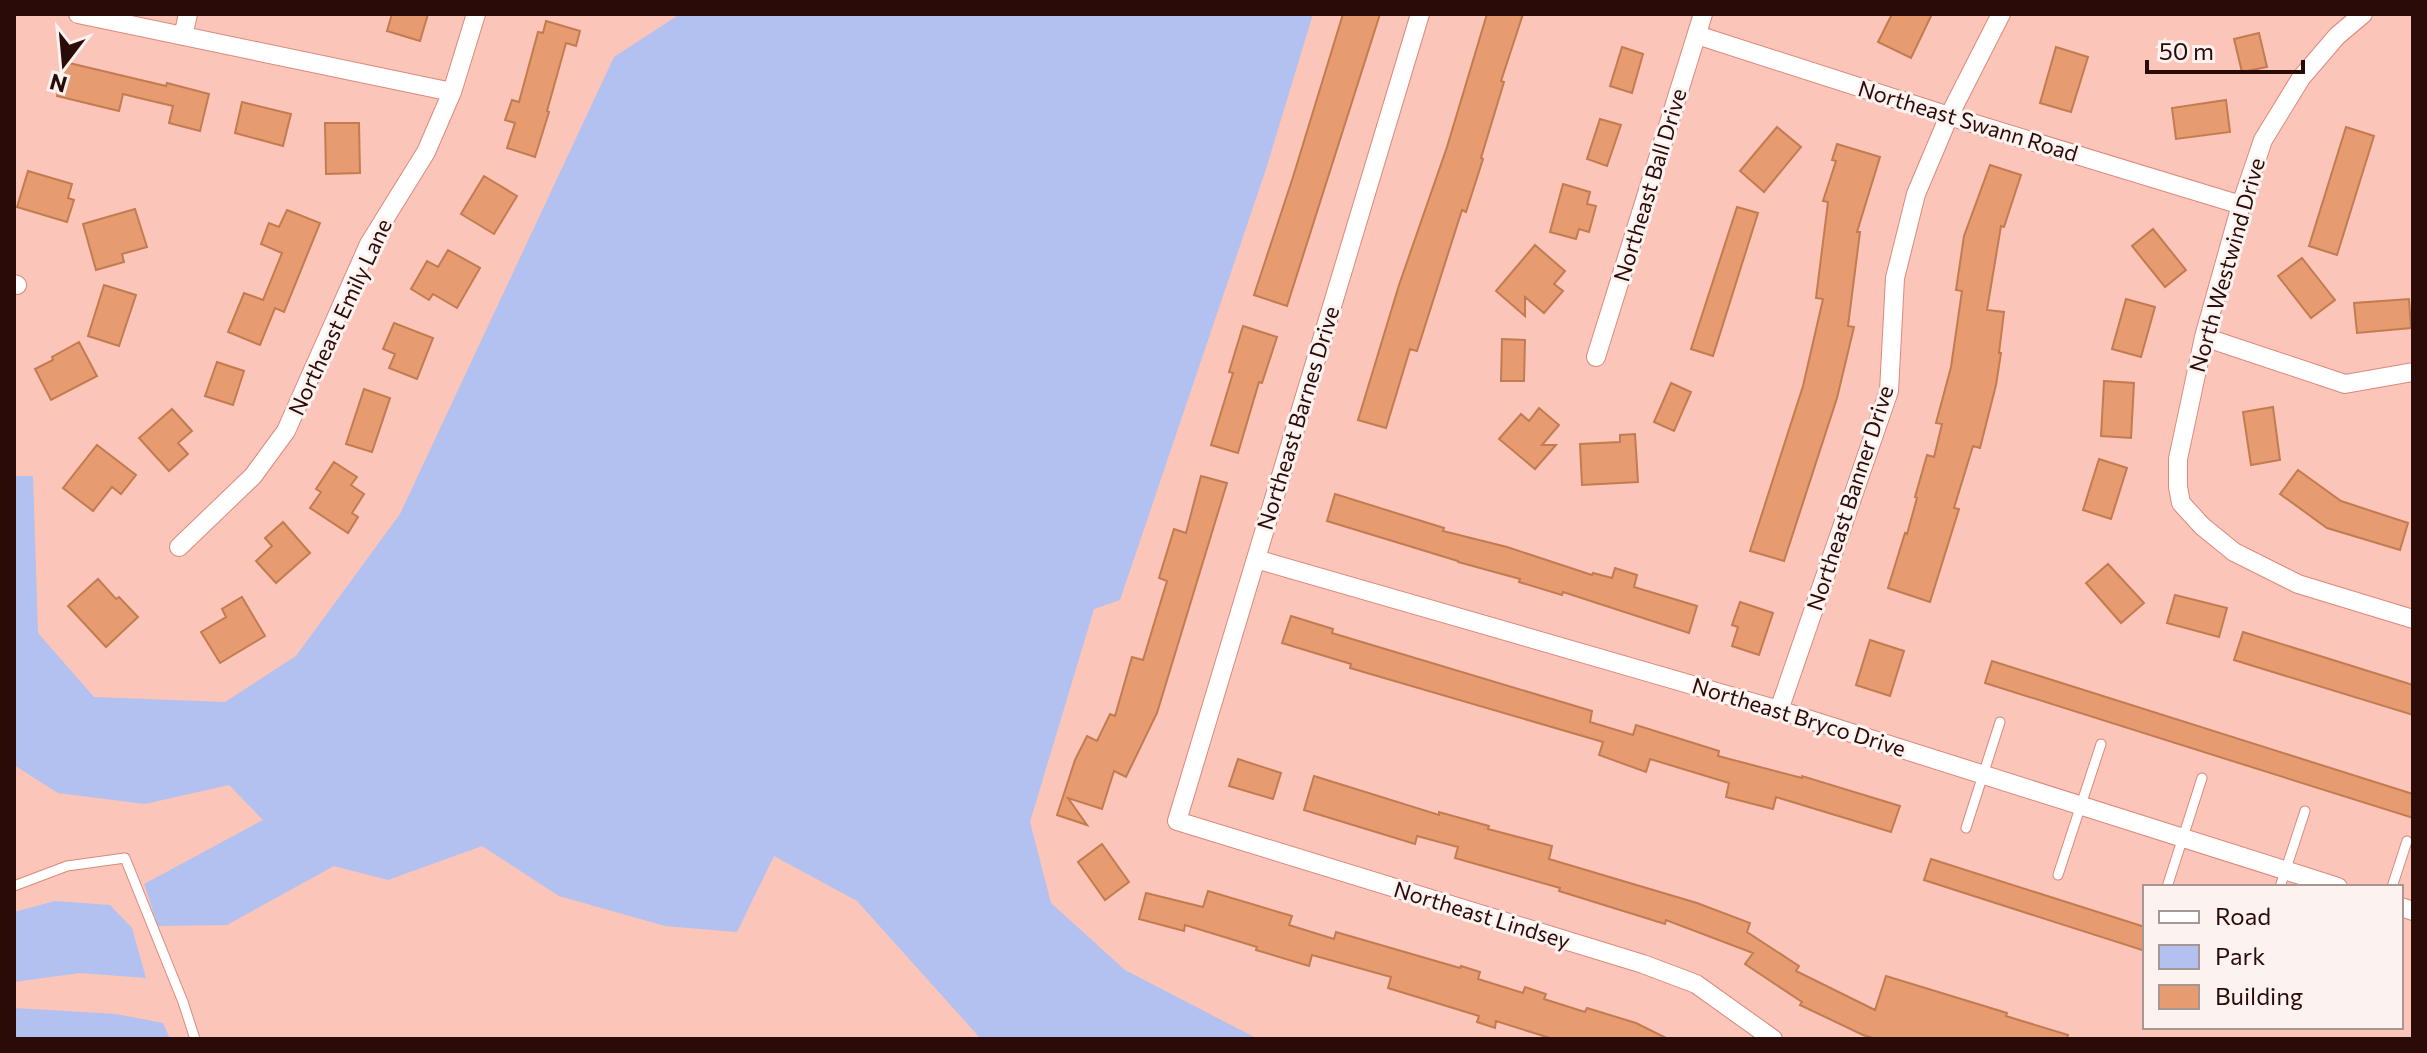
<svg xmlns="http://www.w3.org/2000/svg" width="2427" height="1053" viewBox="0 0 2427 1053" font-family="Commissioner,sans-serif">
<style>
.green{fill:#b2c1f0}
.building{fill:#e69b70;stroke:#c37b50;stroke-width:2}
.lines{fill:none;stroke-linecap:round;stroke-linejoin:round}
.lane-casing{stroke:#dd8879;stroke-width:11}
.street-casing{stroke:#dd8879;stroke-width:20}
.lane{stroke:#fff;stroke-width:9}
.street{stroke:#fff;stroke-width:18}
.labels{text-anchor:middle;stroke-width:6;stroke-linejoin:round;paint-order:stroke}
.street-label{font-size:22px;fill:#2a0b07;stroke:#fcf2f0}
</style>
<rect width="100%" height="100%" fill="#fbc5ba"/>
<path class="green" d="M680,14h633l-47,155 -146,431 -26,9 -64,213 21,81 74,67 133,69h-277l-124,-138 -83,-45 -37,76 -72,-6 -106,-30 -77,-50 -94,34 -54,-14 -107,59 -69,1 -14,-42 119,-64 -34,-35 -84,19 -87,-11 -44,-28v-289h19l5,157 56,64 131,5 71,-46 104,-142 214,-457z
M55,901l55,4 22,23 14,50 -66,-5 -66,9v-70z
M14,1008l102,6 47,9 7,16h-156z"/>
<path class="building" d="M392,14h36l-8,27 -33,-10z
M1343,14h37l-93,292 -33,-11 39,-118z
M1487,14h36l-22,67 3,1 -23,76 2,1 -17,53 -4,-2 -45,141 -7,-2 -24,79 -28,-8 41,-135 48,-138z
M1892,14h40l-21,44 -33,-16z
M546,21l34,10 -4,15 -10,-3 -19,68 2,1 -14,45 -28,-9 8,-25 -10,-3 7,-20 7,2 19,-70 5,1z
M2259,33l8,34 -25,5 -8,-33z
M1622,47l21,7 -11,39 -22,-7z
M2056,47l32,10 -17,55 -31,-9z
M65,62l101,24 1,-3 42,11 -9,37 -31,-8 4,-17 -38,-9 -12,-3 -4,17 -62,-15z
M2226,100l4,32 -54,7 -4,-31z
M242,102l49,12 -8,32 -48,-13z
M1600,119l21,6 -14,41 -20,-7z
M325,123h34l1,50 -34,1z
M1777,127l24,20 -37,45 -24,-21z
M2346,127l28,9 -37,119 -28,-9z
M1837,144l43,13 -23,75h3l-12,94 6,1 -17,71 -53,163 -34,-10 53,-165 20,-87 -7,-1 12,-96 -5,-1 13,-40 -4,-1z
M1990,165l31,10 -17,52 -3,-1 -14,84 17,2 -5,41h2l-5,32 -16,63 -7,-2 -19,62 5,1 -29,93 -42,-14 17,-55 2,1 10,-36 -2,-1 12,-42 7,2 8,-33 -6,-1 15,-56 11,-76 -6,-1 8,-54z
M28,171l44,13 -4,14 6,2 -7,22 -50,-15z
M484,176l33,20 -23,38 -33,-20z
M1563,184l27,8 -3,12 9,2 -7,26 -10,-3 -3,10 -26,-7z
M1737,207l21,6 -45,143 -22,-7z
M135,209l12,38 -25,7 2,8 -28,8 -13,-46z
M287,210l33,13 -36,89 -9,-4 -15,37 -32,-13 16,-39 19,7 19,-47 -21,-9 8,-21 10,4z
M2153,229l33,41 -21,17 -33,-41z
M1535,245l30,26 -11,13 9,7 -19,22 -19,-16v19l-29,-25z
M448,250l32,18 -23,40 -24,-14 -4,6 -18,-11 16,-28 11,6z
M2302,258l33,42 -24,18 -33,-42z
M104,285l32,10 -17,51 -31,-10z
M2126,299l29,8 -14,50 -29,-8z
M2409,299l2,29 -54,5 -3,-30z
M394,323l39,15 -16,41 -28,-11 6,-14 -12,-5z
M1243,326l34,11 -15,46 -3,-1 -21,71 -27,-8 22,-72 -4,-1z
M1502,339l23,1 -1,41h-23z
M79,342l18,34 -46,24 -16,-31 18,-9 -1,-3z
M217,362l27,9 -11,34 -28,-9z
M2104,381l30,2 -3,55 -30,-2z
M1671,383l20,9 -17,39 -20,-9z
M364,389l26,9 -18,54 -26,-8z
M2273,407l7,53 -29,5 -8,-53z
M1539,408l20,17 -17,20h14l-21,24 -36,-30 22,-25 8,7z
M172,409l20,22 -14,12 10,11 -19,17 -30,-33z
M1635,434l3,48 -56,3 -2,-41 40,-2v-7z
M97,445l39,30 -15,19 -9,-7 -19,24 -30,-23z
M2099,459l28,9 -16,51 -28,-9z
M334,462l23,15 -6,8 13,9 -12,19 6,4 -10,16 -38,-25 11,-16 -5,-3z
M2298,470l43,31 67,22 -8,27 -73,-22 -47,-34z
M1201,476l26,7 -70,230 -31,64 -12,-6 -12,38 -34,-11 19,27 -30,-10 18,-55 12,-24 10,5 13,-27 5,2 17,-59 11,3 24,-79 -8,-3 15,-49 12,4z
M1335,494l109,34 -1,3 64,16 85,28 1,-2 19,5 3,-10 22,7 -3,12 63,19 -8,27 -126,-41 -1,3 -43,-13 1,-3 -62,-17v-1l-131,-40z
M283,522l27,31 -34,30 -20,-22 16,-15 -7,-8z
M2108,564l36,39 -23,20 -35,-40z
M98,579l18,20 3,-2 19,20 -32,30 -38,-41z
M2175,595l52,13 -8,29 -52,-14z
M242,597l23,39 -45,27 -19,-31 25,-15 -4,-8z
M1740,602l33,11 -14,42 -27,-9 6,-19 -6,-2z
M1291,616l42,13 -1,4 260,78 -2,11 43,13 3,-10 83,26 -1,5 84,22v-2l98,30 -9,26 -115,-35 -3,12 -47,-12 3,-14 -79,-24 -4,13 -47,-17 4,-13 -253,-74 1,-4 -69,-21z
M2243,632l170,53v30l-179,-55z
M1870,640l34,11 -14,45 -34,-11z
M1992,661l421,133v24l-428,-135z
M1238,759l43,14 -8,26 -44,-13z
M1314,776l125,39v-3l50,14 -1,3 64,17 -3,13 148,44 53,20 -3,9 52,34 -3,5 79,39 11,-34 121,37 -1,3 62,19 -1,4h-191l-13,-4 -63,-30 2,-3 -57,-38 8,-11 -87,-33 -1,4 -106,-33 1,-3 -105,-30 3,-11 -41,-11 -2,8 -111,-34z
M1102,844l27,38 -24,18 -27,-38z
M1931,859l214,68v24l-221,-71z
M1208,891l84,25 -3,9 45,14 2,-7 124,36 1,-2 19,6 -2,7 45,14 2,-6 21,7 -2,5 41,13 2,-4 49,15 32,16h-115l-57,-18 -1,7 -18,-6 2,-6 -91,-28 3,-11 -79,-22 -3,11 -53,-16 1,-3 -72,-22 -1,6 -45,-12 7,-26 57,14z"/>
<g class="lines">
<g class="lane-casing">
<path id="lane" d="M1966,828l34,-106
M2058,875l43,-131
M14,886l53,-20 58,-8 58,144 12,37
M2167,887l35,-109
M2280,887l25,-76
M2392,887l15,-46"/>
</g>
<g class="street-casing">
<path id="street" d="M78,14l374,78
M1420,14l-243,807 466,143 53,20 77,55
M2363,14l-26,22 -36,42 -38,62 -22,65 -37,132 -26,122v28l3,16 21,23 32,26 64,32 115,35
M1697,35l252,81 292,89
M183,36l5,-22
M14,284l3,1
M2204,337l141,47 68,-12
M1596,357l107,-343
M179,547l74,-71 33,-45 83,-187 57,-92 26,-60 24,-78
M1256,559l523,151 559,177
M1779,710l110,-319 6,-113 21,-84 33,-78 52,-102
M2401,907l12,4"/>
</g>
<use href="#lane" class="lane"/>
<use href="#street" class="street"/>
</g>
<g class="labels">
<g class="street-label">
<text transform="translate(1968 121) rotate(17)" y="8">Northeast Swann Road</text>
<text transform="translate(1650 185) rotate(-73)" y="8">Northeast Ball Drive</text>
<text transform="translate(2227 265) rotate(-74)" y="8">North Westwind Drive</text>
<text transform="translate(340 317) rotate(-65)" y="8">Northeast Emily Lane</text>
<text transform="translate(1298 418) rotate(-73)" y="8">Northeast Barnes Drive</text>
<text transform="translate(1850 498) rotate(-72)" y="8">Northeast Banner Drive</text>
<text transform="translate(1799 717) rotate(17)" y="8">Northeast Bryco Drive</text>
<text transform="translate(1482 915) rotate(17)" y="8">Northeast Lindsey</text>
</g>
</g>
<rect width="2427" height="1053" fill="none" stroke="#2a0b07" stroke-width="32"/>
<rect x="2143" y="885" width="260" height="144" fill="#fcf2f0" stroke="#a89693" stroke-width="2"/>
<rect x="2159" y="911" width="40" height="12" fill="#ffffff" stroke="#a89693" stroke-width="2"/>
<text x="2215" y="925" font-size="24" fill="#2a0b07">Road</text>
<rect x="2159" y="945" width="40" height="24" fill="#b2c1f0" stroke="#a89693" stroke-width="2"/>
<text x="2215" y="965" font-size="24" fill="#2a0b07">Park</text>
<rect x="2159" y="985" width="40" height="24" fill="#e69b70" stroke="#a89693" stroke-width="2"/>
<text x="2215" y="1005" font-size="24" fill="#2a0b07">Building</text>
<g transform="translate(64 64) rotate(196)" stroke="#fcf2f0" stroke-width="6" paint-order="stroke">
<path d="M0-6L14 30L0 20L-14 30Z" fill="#2a0b07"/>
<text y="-12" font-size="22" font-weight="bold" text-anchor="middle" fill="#2a0b07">N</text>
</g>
<path d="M2147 60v12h156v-12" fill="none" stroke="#2a0b07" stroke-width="4"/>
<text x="2159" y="60" font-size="24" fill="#2a0b07" stroke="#fcf2f0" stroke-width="6" paint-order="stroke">50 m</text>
</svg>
